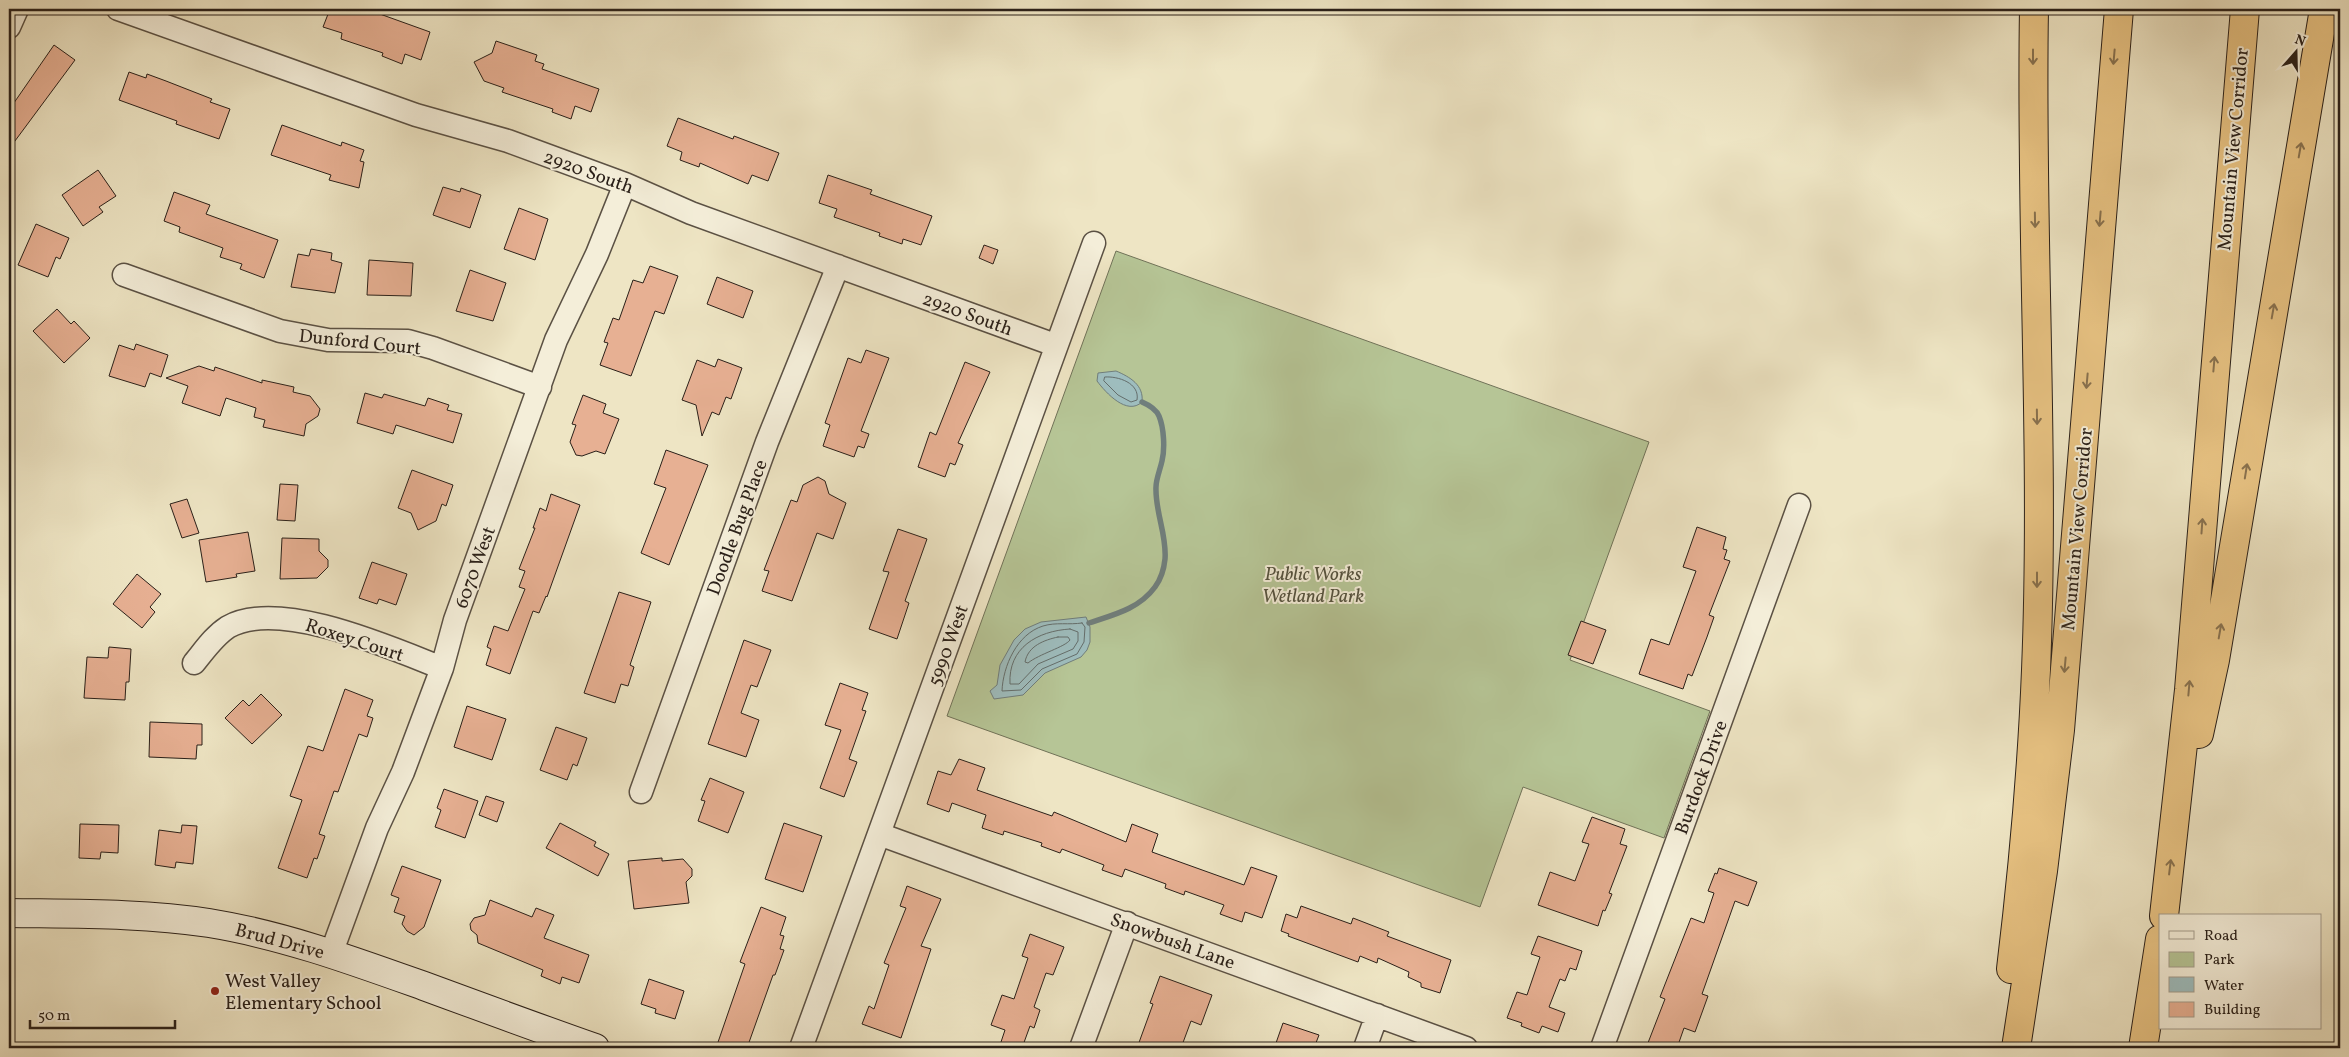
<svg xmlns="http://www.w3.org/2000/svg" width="2349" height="1057" viewBox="0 0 2349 1057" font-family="Vollkorn,serif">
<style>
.green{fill:#b6c596;stroke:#707258}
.water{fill:#9ebdbe;stroke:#707e7c}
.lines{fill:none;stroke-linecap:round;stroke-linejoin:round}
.shore{stroke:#646e6c;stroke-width:1}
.stream{stroke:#707e7c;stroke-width:5.5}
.building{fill:#e7b093;stroke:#2a2019}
.street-casing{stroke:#5b5144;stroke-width:25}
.secondary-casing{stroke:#2a2019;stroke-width:30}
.highway-casing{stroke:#2a2019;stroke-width:30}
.street{stroke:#f4eed9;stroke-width:22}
.secondary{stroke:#f4eed9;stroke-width:28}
.highway{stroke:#e7c282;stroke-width:28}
.oneway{stroke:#88714e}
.poi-dot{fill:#8f2418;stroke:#f4eed9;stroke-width:2}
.labels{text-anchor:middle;stroke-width:4;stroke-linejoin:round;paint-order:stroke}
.street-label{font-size:19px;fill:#2a2019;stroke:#f4eed9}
.park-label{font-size:19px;font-style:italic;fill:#54523e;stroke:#f4eed9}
.poi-label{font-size:19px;fill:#2a2019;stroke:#f4eed9;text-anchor:start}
</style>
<rect width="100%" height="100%" fill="#eee5c4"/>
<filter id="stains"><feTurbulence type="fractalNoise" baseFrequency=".004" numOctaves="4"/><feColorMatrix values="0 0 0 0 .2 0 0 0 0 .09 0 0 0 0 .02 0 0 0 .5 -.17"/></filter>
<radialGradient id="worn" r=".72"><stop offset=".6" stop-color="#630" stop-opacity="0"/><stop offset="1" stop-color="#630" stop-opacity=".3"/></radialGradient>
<path class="green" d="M1116,251l533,191 -79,218 140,51 -46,127 -141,-51 -43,120 -533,-191z"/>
<path class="water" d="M1116,371c14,6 28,14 26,31 -15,14 -36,-9 -45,-21l1,-8z
M1086,617l4,10v15l-3,8 -6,7 -36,16 -22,22 -29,4 -4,-8 7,-6 3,-20 14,-25 11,-11 16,-7z"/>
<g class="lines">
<path class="shore" d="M1105,377c13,-1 35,6 32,23l-6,2 -13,-7 -14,-14z
M1082,623l3,4 -1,15 -7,12 -35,15 -21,21 -19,1c1,-25 15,-57 41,-65 13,-4 26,-1 39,-3z
M1070,629l8,3v9l-5,8 -35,15 -19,20h-9c-2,-36 27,-53 60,-55z
M1058,637h10l2,3c-5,7 -31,14 -42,23l-3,-1c3,-16 19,-22 33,-25z"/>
<path class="stream" d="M1089,623c24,-8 50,-14 66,-36 6,-8 9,-18 10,-28 2,-24 -10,-47 -9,-72 0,-8 4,-17 6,-26 3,-12 2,-33 -3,-45 -3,-7 -10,-11 -17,-14"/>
</g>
<path class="building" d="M330,9h36l64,23 -9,28 -16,-6 -3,10 -20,-8 1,-3 -42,-14 1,-6 -19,-6z
M496,41l41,14 -2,6 9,3 -2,5 57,20 -8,23 -16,-6 -4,13 -19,-7 1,-3 -51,-17 2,-4 -20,-7 -10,-19 18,-9z
M54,45l21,15 -66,89v-39z
M129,72l17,6 1,-4 19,7 46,18 -2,3 20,7 -11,30 -43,-15 1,-3 -58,-21z
M678,118l55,21 1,-3 45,17 -11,28 -16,-6 -4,9 -48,-21 -1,4 -19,-7 2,-8 -15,-6z
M282,125l59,21 1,-4 22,8 -4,11 4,1 -5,26 -30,-8 2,-5 -60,-20z
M98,170l18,26 -17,11 4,5 -20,14 -21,-31z
M828,175l44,15 -2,4 62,22 -11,29 -18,-6 -1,5 -23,-8 1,-3 -46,-16 3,-8 -18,-6z
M443,187l17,5 1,-4 20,7 -11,33 -37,-13z
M174,192l36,13 -4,9 72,26 -14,38 -24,-9 2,-5 -22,-7 3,-9 -44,-16 1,-5 -16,-6z
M519,208l29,11 -13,41 -31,-11z
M36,224l33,14 -9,21 -4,-2 -8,20 -30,-12z
M984,245l14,5 -5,14 -14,-6z
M311,249l21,4 -1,7 11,3 -7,30 -44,-6 7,-33 11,2z
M369,260l44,3 -2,33 -44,-1z
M650,266l28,10 -14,38 -9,-3 -24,65 -31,-11 8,-22 -4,-1 9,-24 6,2 14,-40 10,3z
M470,270l36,13 -13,38 -37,-10z
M717,277l36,14 -10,27 -36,-14z
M57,309l14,15 3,-3 16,17 -26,25 -31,-32z
M136,344l32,11 -7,22 -11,-4 -5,14 -36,-11 10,-31 15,5z
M866,350l23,8 -28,73 8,3 -5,14 -6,-2 -4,11 -31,-11 7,-21 -5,-2 23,-65 13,5z
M718,359l24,9 -11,31 -5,-2 -7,18 -7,-3 -10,24 -6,-31 -14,-5 15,-40 18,7z
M965,362l25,10 -32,71 5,2 -8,20 -5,-2 -5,14 -27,-10 12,-35 6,3z
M199,366l15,5 1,-4 47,16v-3l32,7 -1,5 17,4 10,13 -2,7 -12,8 -2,12 -41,-9 2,-7 -11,-3 2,-9 -30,-10 -6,18 -38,-13 6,-17 -22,-8z
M365,393l17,5 2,-4 41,12 3,-8 21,7 -2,5 15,4 -9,29 -57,-18 -3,9 -36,-11z
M583,395l23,9 -3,9 16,6 -14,35 -9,-3 -14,5 -6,-1 -6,-13 6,-17 -4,-1z
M666,450l42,15 -39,100 -28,-12 25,-65 -12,-4z
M412,470l41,15 -7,21 -4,-2 -6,17 -18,9 -7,-17 -13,-5z
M818,477l7,4 4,13 17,9 -13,36 -16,-6 -25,68 -30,-10 7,-20 -5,-1 27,-70 6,2 6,-17z
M280,484l18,1 -3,36 -18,-1z
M551,494l29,11 -33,92 -1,-1 -7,17 -6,-2 -23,63 -24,-9 5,-16 -4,-2 7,-21 14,5 17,-42 -6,-2 6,-16 -6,-2 16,-41h-2l7,-20 6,3z
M187,499l12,34 -17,5 -12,-34z
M1697,527l29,10 -3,12 4,1 -3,9 6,2 -21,54 5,2 -7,20 -15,39 -4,-2 -5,15 -44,-15 12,-35 18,6 27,-74 -13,-4z
M898,529l29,10 -22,62 4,2 -12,36 -28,-10 20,-57 -6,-1z
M248,532l7,39 -19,3 1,3 -31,5 -7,-42z
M282,538l37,1v12l9,9v7l-11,11 -37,1z
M372,562l35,12 -11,31 -17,-6 -2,5 -18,-6z
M137,574l24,20 -11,13 5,5 -13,16 -29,-24z
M619,592l32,10 -21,63 4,2 -6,19 -7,-2 -6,19 -31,-10z
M1581,621l25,9 -13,34 -25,-9z
M744,640l27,10 -14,37 -6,-2 -10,28 18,7 -13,37 -38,-13z
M109,647l22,2 -2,33h-3l-1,18 -41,-2 3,-41 21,1z
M840,683l28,10 -6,17 4,1 -17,48 8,3 -13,35 -24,-9 21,-58 -16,-5z
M345,689l28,11 -6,16 6,2 -6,19 -8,-3 -21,58 -4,-1 -15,43 6,2 -8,23 -3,-1 -7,20 -29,-10 24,-68 -12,-4 18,-50 15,5z
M261,694l21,21 -30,29 -27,-26 18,-18 6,6z
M467,706l39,13 -14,41 -38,-13z
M150,722l52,2v21h-5l-1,14 -47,-2z
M556,727l31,11 -10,28 -4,-2 -6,16 -27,-10z
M959,759l26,9 -8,22 75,26 2,-4 72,30 6,-18 26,10 -6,18 92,33 7,-18 26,9 -15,42 -17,-6 -3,10 -22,-8 4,-9 -39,-14 -1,4 -19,-7 1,-4 -41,-15 -3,8 -20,-7 2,-5 -42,-16 -2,4 -19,-7 1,-3 -38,-12 -1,4 -21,-7 4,-13 -34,-12 -3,9 -22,-8 11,-33 13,4z
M710,778l34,14 -16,41 -30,-12 7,-20 -4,-1z
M444,789l34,12 -13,37 -30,-11 6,-17 -4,-2z
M486,796l18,6 -7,20 -18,-7z
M1592,817l33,12 -5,15 7,2 -18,47 3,1 -7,17 -2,-1 -5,16 -60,-21 12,-33 25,9 14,-37 -7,-2z
M560,823l36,19 -2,4 15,8 -11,22 -52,-28z
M784,823l38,13 -19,56 -38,-13z
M80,824l39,1 -1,28 -17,-1 -1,7 -21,-1z
M182,825l15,1 -4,38 -17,-2 -1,6 -20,-3 4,-35 22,3z
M662,858v3l21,-2 9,10v7l-6,6 3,21 -55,6 -6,-48z
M402,866l39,14 -17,47 -10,8 -7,-4 -5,-7 3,-8 -11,-4 5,-14 -8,-3z
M1719,868l38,14 -9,24 -13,-5 -33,93 6,2 -13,36 -11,-4 -7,20h-31l19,-49 -5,-2 31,-79 13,5 10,-30 -6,-2 7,-18 2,1z
M907,886l34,13 -20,47 10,3 -30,89 -39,-14 7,-18 5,3 15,-44 -5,-2 22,-55 -6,-2z
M490,900l42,17 4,-9 18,7 -10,23 45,17 -10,28 -17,-6 -2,7 -19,-8 2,-6 -65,-27 -1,-8 -6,-5 -1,-6 4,-6 11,-3z
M1301,906l50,18 2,-6 36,14 -2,4 64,24 -11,33 -19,-6v-4l-13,-6 1,-5 -31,-14 -1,5 -17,-7 -2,6 -70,-26 1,-2 -8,-3 5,-17 11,4z
M761,907l25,10 -6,18 4,1 -4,13 4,1 -9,25h-2l-26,73h-31l29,-84 -5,-2z
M1030,934l34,13 -11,28 -7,-2 -12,34 6,3 -6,18 -4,-2 -8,22h-23l6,-18 -14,-5 11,-30 12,4 14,-41 -6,-2z
M1538,936l44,15 -6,19 -6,-2 -5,13 -5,-2 -11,28 16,6 -7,19 -16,-6 -3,7 -18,-7 1,-3 -15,-5 10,-26 10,3 13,-38 -9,-3z
M1160,976l52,19 -11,30 -10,-4 -10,27h-44l16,-44 -3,-1z
M649,979l35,12 -9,28 -20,-6 1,-4 -15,-5z
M1283,1023l36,12 -5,13h-37l2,-5h-3z"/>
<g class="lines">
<g class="street-casing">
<path id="street" d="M118,9l298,106 92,26 117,43 66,29 364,132
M9,27l8,-18
M124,275l156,56 48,9 80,1 25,7 107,39
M194,663c10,-12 20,-27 34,-36 51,-29 163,21 214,41
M641,792l126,-350 71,-176
M879,834l587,214
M331,954l46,-126 26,-56 39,-104 13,-48 101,-280 41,-86 28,-70
M801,1048l293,-805
M1081,1048l46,-125
M1365,1048l12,-33
M1602,1048l197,-543"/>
</g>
<g class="secondary-casing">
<path id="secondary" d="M9,913c67,1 134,0 200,10 74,12 145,38 215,63 57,21 114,42 171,62"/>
</g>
<g class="highway-casing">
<path id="highway" d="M2199,734l16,-74 109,-651
M2164,916l25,-226 56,-681
M2011,969c12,-100 21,-199 25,-299 9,-220 -6,-441 -2,-661
M2016,1048l27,-177 17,-141 59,-721
M2143,1048l17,-109"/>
</g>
<use href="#street" class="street"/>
<use href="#secondary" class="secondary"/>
<use href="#highway" class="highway"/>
</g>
<defs><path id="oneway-shaft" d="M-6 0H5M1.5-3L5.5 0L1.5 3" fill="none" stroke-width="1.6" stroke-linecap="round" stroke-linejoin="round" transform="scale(1.25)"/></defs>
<g class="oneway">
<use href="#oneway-shaft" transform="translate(2033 57) rotate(90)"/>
<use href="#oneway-shaft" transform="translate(2114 57) rotate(95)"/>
<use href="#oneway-shaft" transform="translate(2300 150) rotate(-80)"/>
<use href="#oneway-shaft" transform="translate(2100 219) rotate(95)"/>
<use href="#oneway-shaft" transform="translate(2035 220) rotate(89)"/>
<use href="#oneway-shaft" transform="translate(2273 311) rotate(-80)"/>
<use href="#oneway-shaft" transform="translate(2214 364) rotate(-85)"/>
<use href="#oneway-shaft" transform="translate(2087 381) rotate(95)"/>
<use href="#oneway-shaft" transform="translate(2037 417) rotate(89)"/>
<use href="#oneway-shaft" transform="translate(2246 471) rotate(-81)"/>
<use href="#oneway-shaft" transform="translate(2202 526) rotate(-86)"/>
<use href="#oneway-shaft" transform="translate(2037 580) rotate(90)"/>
<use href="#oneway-shaft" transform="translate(2220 631) rotate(-80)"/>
<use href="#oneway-shaft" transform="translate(2065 665) rotate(95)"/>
<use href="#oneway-shaft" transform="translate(2189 688) rotate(-85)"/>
<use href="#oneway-shaft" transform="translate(2170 867) rotate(-83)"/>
</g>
<circle class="poi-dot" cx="215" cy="991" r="5"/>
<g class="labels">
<g class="street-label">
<text transform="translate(2232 149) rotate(-85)" y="7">Mountain View Corridor</text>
<text transform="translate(589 171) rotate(20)" y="7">2920 South</text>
<text transform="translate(968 313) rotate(20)" y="7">2920 South</text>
<text transform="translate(360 341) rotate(6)" y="7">Dunford Court</text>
<text transform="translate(736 527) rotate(-70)" y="7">Doodle Bug Place</text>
<text transform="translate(2076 529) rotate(-85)" y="7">Mountain View Corridor</text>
<text transform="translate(474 567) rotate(-70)" y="7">6070 West</text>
<text transform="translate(355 639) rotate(18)" y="7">Roxey Court</text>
<text transform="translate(947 645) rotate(-70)" y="7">5990 West</text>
<text transform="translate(1700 777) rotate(-70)" y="7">Burdock Drive</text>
<text transform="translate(280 940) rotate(15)" y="7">Brud Drive</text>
<text transform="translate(1173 940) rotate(20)" y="7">Snowbush Lane</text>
</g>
<g class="park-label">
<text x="1313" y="580">Public Works<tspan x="1313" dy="22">Wetland Park</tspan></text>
</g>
<g class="poi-label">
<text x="225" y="987">West Valley<tspan x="225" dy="22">Elementary School</tspan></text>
</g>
</g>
<rect width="2349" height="1057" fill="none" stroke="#eee5c4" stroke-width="30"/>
<rect x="10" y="10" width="2329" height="1037" fill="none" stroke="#2a2019" stroke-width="2.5"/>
<rect x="15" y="15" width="2319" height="1027" fill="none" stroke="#2a2019"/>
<rect x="2159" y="914" width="162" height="115" fill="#f4eed9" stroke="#a39c8c"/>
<rect x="2169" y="931" width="25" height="8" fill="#f4eed9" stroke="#a39c8c"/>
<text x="2204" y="940" font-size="15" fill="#2a2019">Road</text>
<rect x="2169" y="952" width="25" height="15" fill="#b6c596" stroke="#a39c8c"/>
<text x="2204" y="964" font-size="15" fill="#2a2019">Park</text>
<rect x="2169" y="977" width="25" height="15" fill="#9ebdbe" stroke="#a39c8c"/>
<text x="2204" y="990" font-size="15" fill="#2a2019">Water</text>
<rect x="2169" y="1002" width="25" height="15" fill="#e7b093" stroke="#a39c8c"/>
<text x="2204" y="1014" font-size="15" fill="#2a2019">Building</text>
<g transform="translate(2296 52) rotate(20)" stroke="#f4eed9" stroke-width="4" paint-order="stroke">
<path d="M0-4L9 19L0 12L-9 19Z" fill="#2a2019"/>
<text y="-8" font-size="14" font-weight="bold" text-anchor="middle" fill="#2a2019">N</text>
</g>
<path d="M30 1020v8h145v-8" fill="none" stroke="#2a2019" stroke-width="2.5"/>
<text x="38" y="1020" font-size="15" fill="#2a2019" stroke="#f4eed9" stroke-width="4" paint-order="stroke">50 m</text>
<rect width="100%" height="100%" filter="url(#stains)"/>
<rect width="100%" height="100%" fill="url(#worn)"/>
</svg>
